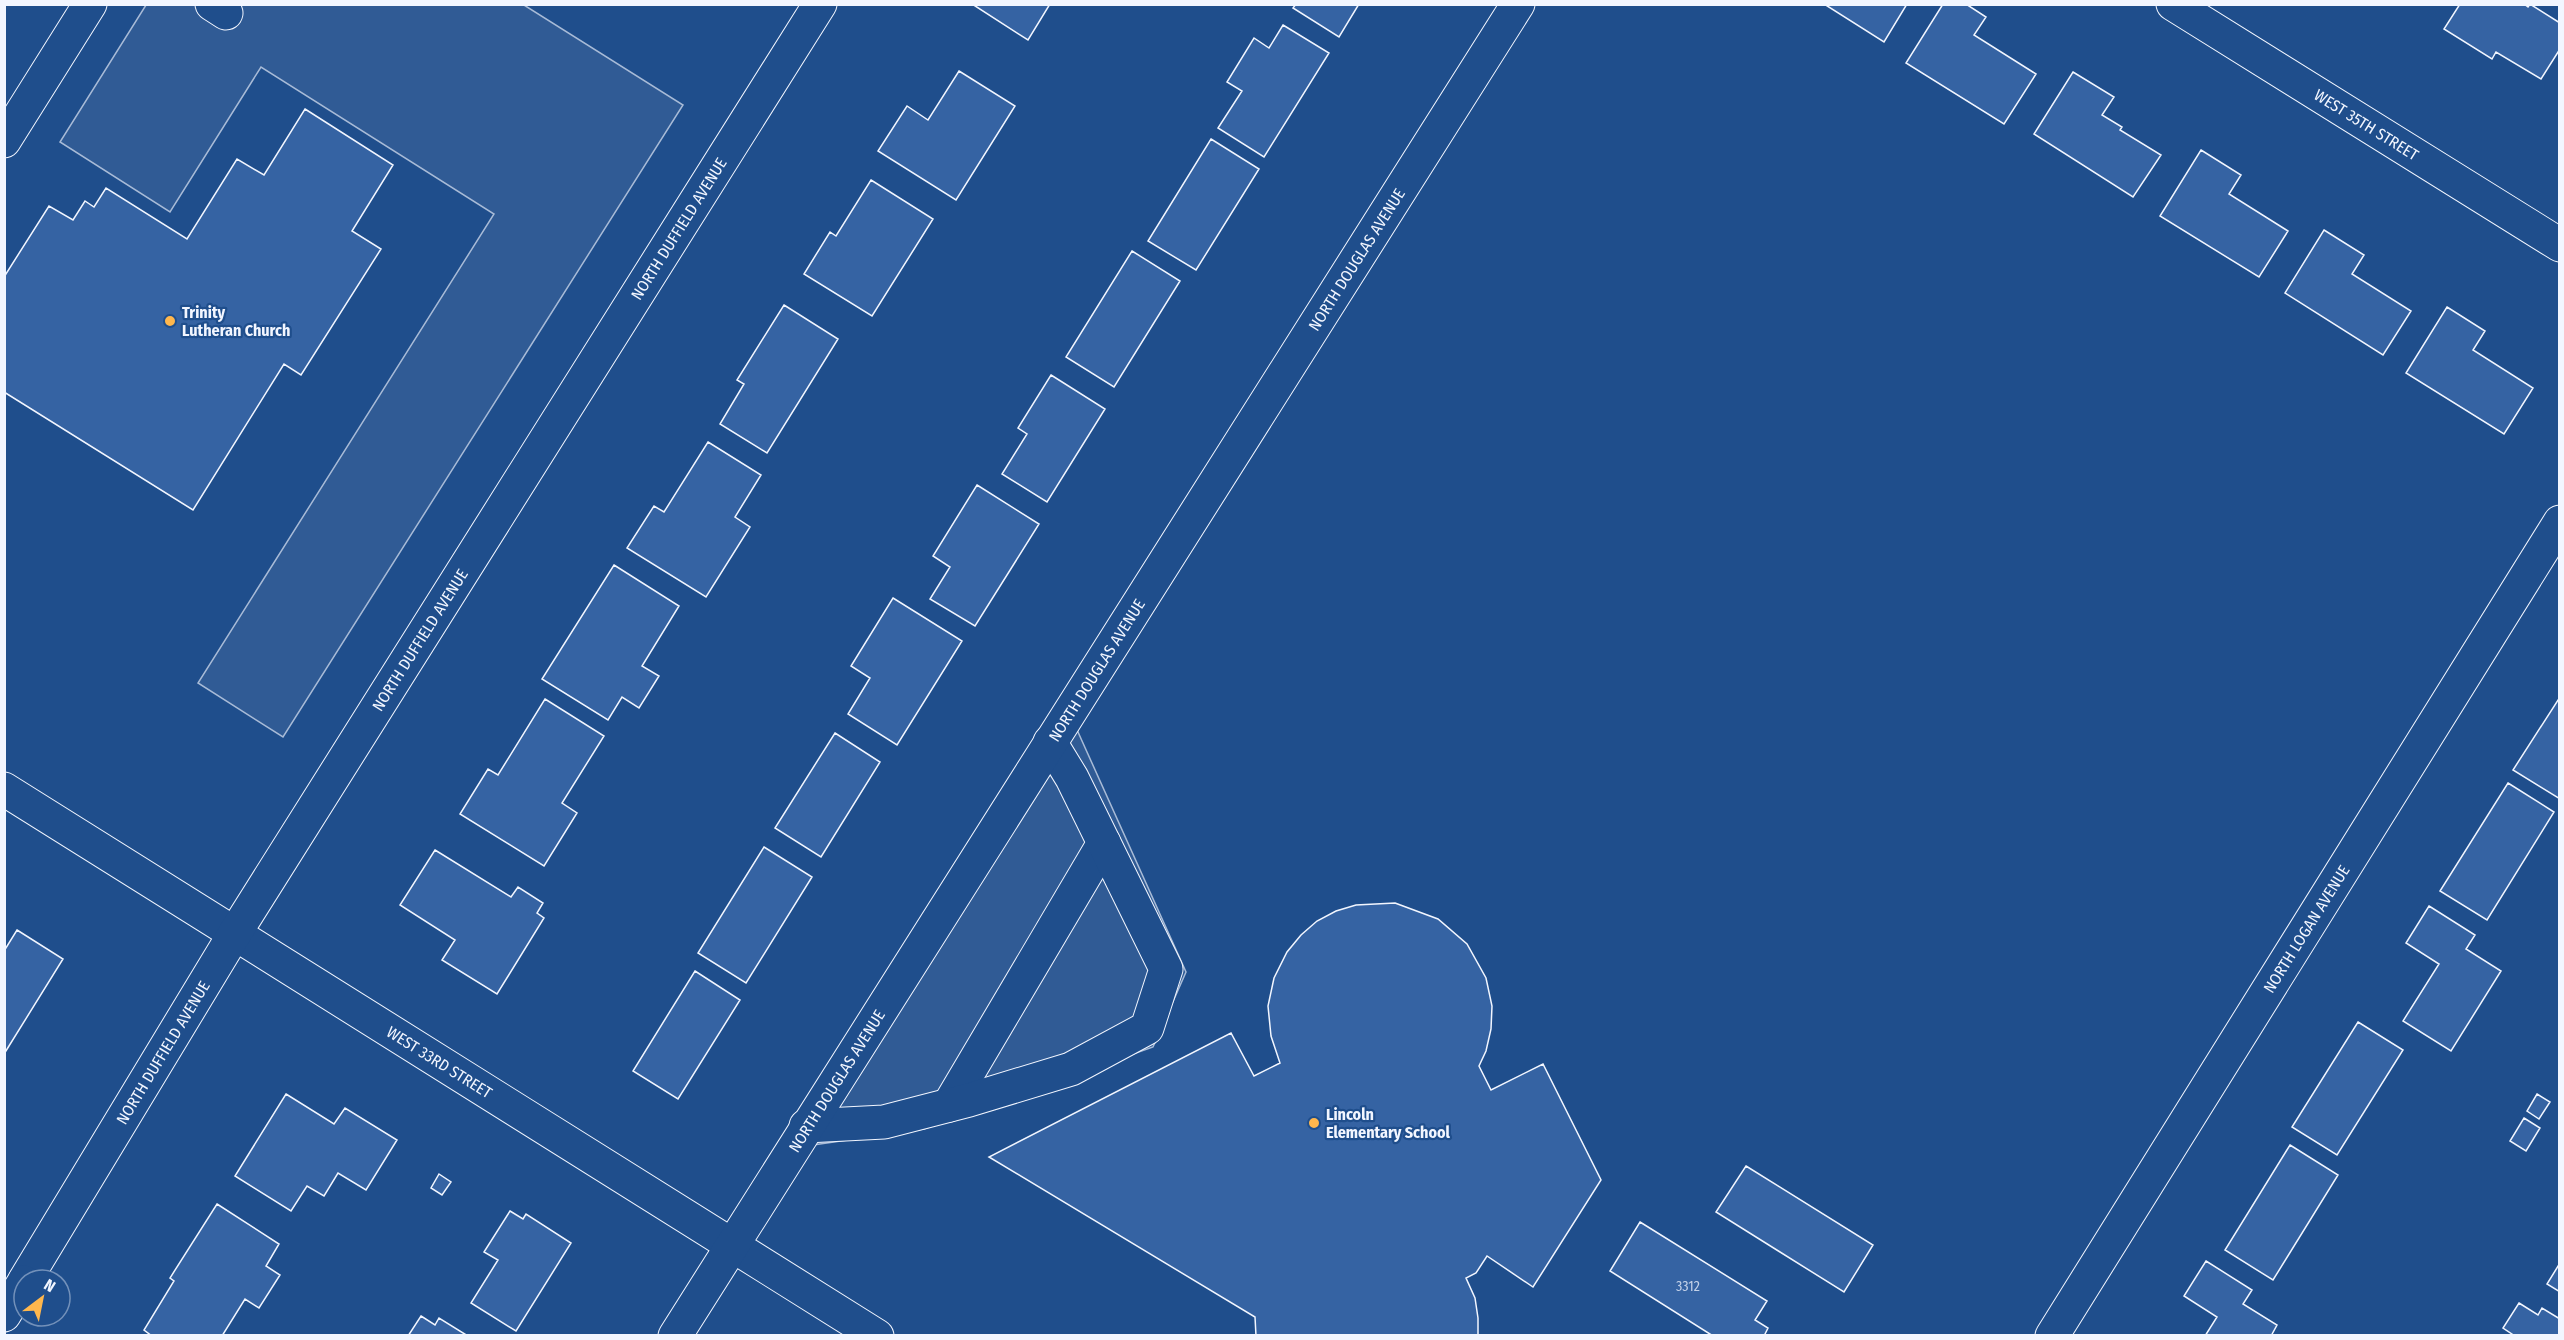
<svg xmlns="http://www.w3.org/2000/svg" width="2564" height="1340" viewBox="0 0 2564 1340" font-family="'Fira Sans Condensed',sans-serif">
<style>
.parking{fill:#305b95;stroke:#a8bbd7;stroke-width:1.5}
.building{fill:#3563a3;stroke:#f2f6ff;stroke-width:1.5}
.lines{fill:none;stroke-linecap:round;stroke-linejoin:round}
.minor-casing{stroke:#f2f6ff;stroke-width:35}
.minor{stroke:#1f4e8c;stroke-width:33}
.poi-dot{fill:#ffb74d;stroke:#1f4e8c;stroke-width:2}
.labels{text-anchor:middle;stroke-width:4.5;stroke-linejoin:round;paint-order:stroke}
.number-label{font-size:14px;fill:#c3d1e8}
.street-label{font-size:16px;fill:#f2f6ff;stroke:#1f4e8c}
.poi-label{font-size:16px;font-weight:bold;fill:#f2f6ff;stroke:#1f4e8c;text-anchor:start}
</style>
<rect width="100%" height="100%" fill="#1f4e8c"/>
<path class="parking" d="M146,5h378l159,100 -400,632 -85,-54 296,-469 -233,-147 -91,145 -110,-70z
M1069,712l117,260 -33,75 -229,82 -132,19z"/>
<path class="building" d="M972,4h78l-22,36z
M1296,4h63l-20,33 -46,-29z
M1824,4h83l-23,38z
M1943,4h23l20,13 -12,18 62,39 -32,50 -98,-61z
M2460,4h64l4,3 2,-3 30,19v26l-19,30 -45,-27 -4,7 -48,-30z
M1283,25l46,28 -65,104 -46,-29 24,-37 -15,-9 27,-44 15,10z
M959,71l56,35 -59,94 -78,-49 29,-45 21,14z
M2073,72l41,25 -12,18 20,12 -2,3 41,25 -28,42 -99,-63z
M305,109l88,56 -41,66 29,18 -80,126 -17,-11 -91,146 -189,-118v-115l45,-71 24,14 12,-19 9,6 12,-19 81,51 50,-80 27,16z
M1211,139l48,30 -63,101 -48,-29z
M2201,150l40,25 -12,19 59,37 -29,46 -99,-61z
M871,180l62,39 -61,97 -68,-42 26,-42 6,4z
M2324,230l40,25 -12,19 59,37 -28,44 -98,-62z
M1132,251l48,30 -66,106 -48,-30z
M784,305l54,34 -71,114 -47,-29 24,-40 -7,-4z
M2447,307l38,24 -12,19 60,38 -29,46 -98,-61z
M1051,375l54,34 -58,93 -45,-28 25,-40 -9,-6z
M708,442l53,33 -26,42 15,10 -44,70 -79,-49 27,-42 10,6z
M977,485l62,39 -64,102 -45,-27 20,-32 -17,-11z
M614,565l65,41 -37,60 17,10 -20,32 -17,-11 -14,23 -66,-41z
M893,598l69,43 -65,104 -49,-31 22,-36 -19,-12z
M2560,697v102l-47,-29z
M545,699l59,37 -42,67 15,10 -33,53 -84,-52 28,-45 10,6z
M835,733l45,29 -59,95 -46,-29z
M2508,783l46,29 -67,108 -47,-29z
M764,847l48,30 -66,106 -48,-30z
M435,850l76,47 7,-10 25,16 -6,10 7,5 -47,76 -55,-34 13,-20 -55,-35z
M1395,903l43,16 29,25 19,34 6,28 -1,23 -5,22 -7,15 12,24 52,-26 58,116 -68,107 -46,-31 -11,17 -10,5 9,20 3,20v18h-222l-1,-19 -266,-160 242,-124 23,43 26,-13 -9,-27 -3,-30 6,-28 13,-26 14,-17 16,-14 19,-10 20,-6z
M2429,906l46,29 -9,14 35,22 -50,80 -48,-30 36,-57 -33,-21z
M17,930l46,29 -59,95v-103z
M695,971l45,29 -62,99 -45,-28z
M2358,1022l45,28 -66,105 -45,-28z
M286,1094l48,30 11,-16 52,32 -31,50 -28,-17 -14,23 -17,-10 -16,25 -56,-35z
M2537,1094l13,8 -11,17 -12,-8z
M2524,1118l16,10 -14,23 -16,-10z
M2290,1145l48,30 -65,105 -48,-30z
M1746,1166l127,79 -29,47 -128,-80z
M439,1174l12,8 -9,13 -11,-7z
M217,1204l62,40 -13,22 14,9 -21,33 -14,-9 -23,37h-70l-8,-6 30,-49 -4,-3z
M510,1211l13,8 3,-5 45,29 -55,88 -45,-28 27,-43 -14,-8z
M1640,1222l127,79 -12,19 13,8 -4,8h-51l-103,-65z
M2206,1261l46,29 -9,14 34,21 -6,11h-66l12,-19 -33,-21z
M2560,1263v29l-13,-8z
M2519,1303l19,12 4,-7 18,11v17h-45l-12,-8z
M421,1316l14,9 4,-7 29,18h-60z"/>
<g class="lines">
<g class="minor-casing">
<g id="minor">
<path d="M212,4l14,9"/>
<path id="s1" d="M2173,4l387,241"/>
<path d="M4,141l86,-137"/>
<path id="s2" d="M4,789l873,547"/>
<path d="M949,1105l155,-262"/>
<path d="M806,1126l78,-4 85,-22 102,-31 76,-41 19,-59 -94,-191 -22,-36"/>
<path id="s3" d="M25,1280l210,-347 585,-929"/>
<path d="M4,1315l20,-33"/>
<path id="s4" d="M675,1336l843,-1332"/>
<path id="s5" d="M2052,1336l508,-814"/>
</g>
</g>
<use href="#minor" class="minor"/>
</g>
<g class="poi-dot">
<circle cx="170" cy="321" r="6"/>
<circle cx="1314" cy="1123" r="6"/>
</g>
<g class="labels">
<g class="number-label">
<text x="1688" y="1291">3312</text>
</g>
<g class="street-label">
<text dy="6" stroke="none"><textPath href="#s1" startOffset="228">WEST 35TH STREET</textPath></text>
<text dy="6" stroke="none"><textPath href="#s3" startOffset="1238">NORTH DUFFIELD AVENUE</textPath></text>
<text dy="6" stroke="none"><textPath href="#s4" startOffset="1274">NORTH DOUGLAS AVENUE</textPath></text>
<text dy="6" stroke="none"><textPath href="#s3" startOffset="752">NORTH DUFFIELD AVENUE</textPath></text>
<text dy="6" stroke="none"><textPath href="#s4" startOffset="788">NORTH DOUGLAS AVENUE</textPath></text>
<text dy="6" stroke="none"><textPath href="#s5" startOffset="480">NORTH LOGAN AVENUE</textPath></text>
<text dy="6" stroke="none"><textPath href="#s3" startOffset="266">NORTH DUFFIELD AVENUE</textPath></text>
<text dy="6" stroke="none"><textPath href="#s2" startOffset="514">WEST 33RD STREET</textPath></text>
<text dy="6" stroke="none"><textPath href="#s4" startOffset="302">NORTH DOUGLAS AVENUE</textPath></text>
</g>
<g class="poi-label">
<text x="182" y="318">Trinity<tspan x="182" dy="18">Lutheran Church</tspan></text>
<text x="1326" y="1120">Lincoln<tspan x="1326" dy="18">Elementary School</tspan></text>
</g>
</g>
<rect width="2564" height="1340" fill="none" stroke="#f2f6ff" stroke-width="12"/>
<g transform="translate(42 1298) rotate(32)"><circle r="28" fill="#1f4e8c" stroke="#7391ba" stroke-width="1.5"/>
<path d="M0-4.5L10 22L0 15L-10 22Z" fill="#ffb74d"/>
<text y="-9" font-size="16" font-weight="bold" text-anchor="middle" fill="#f2f6ff">N</text>
</g>
</svg>
